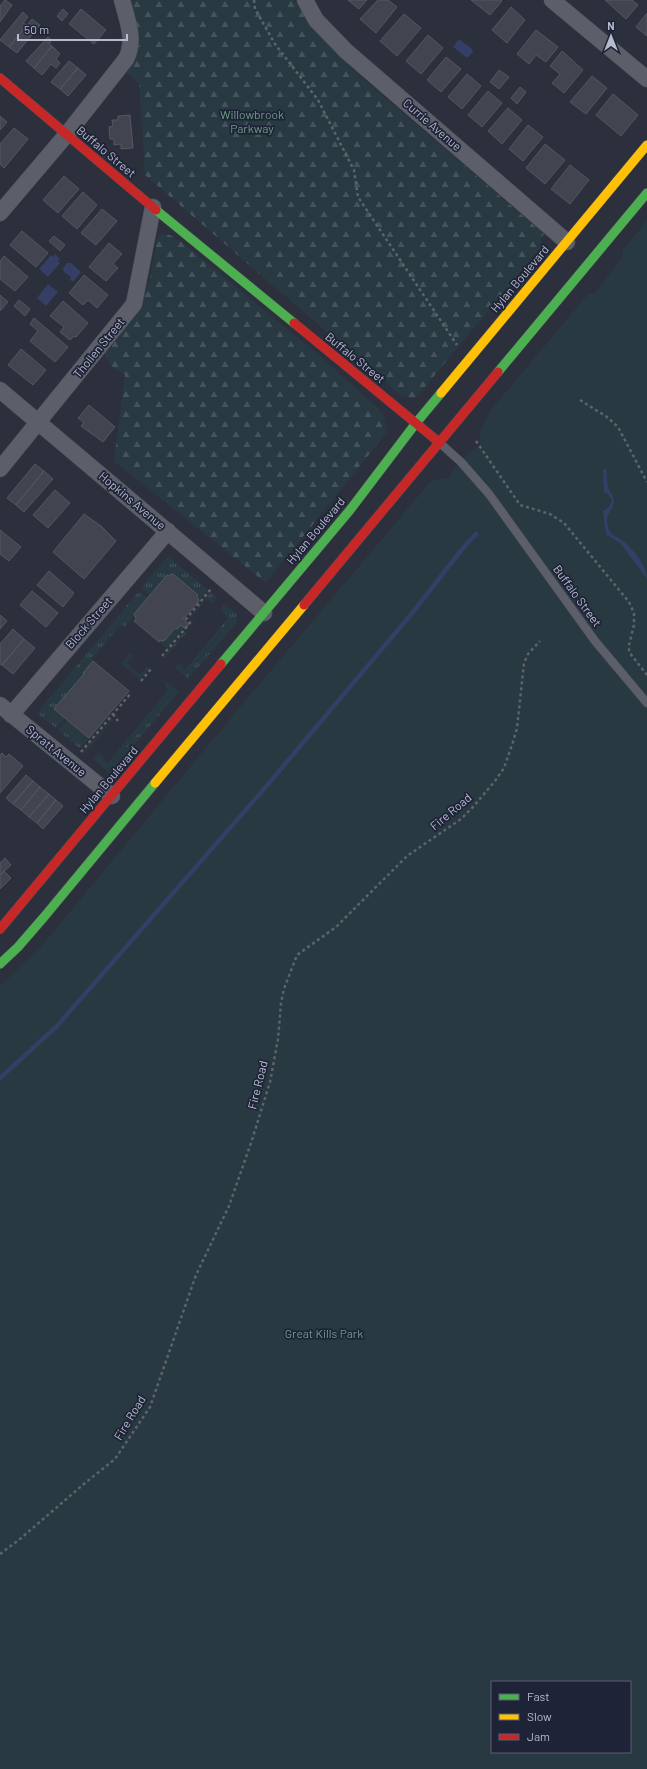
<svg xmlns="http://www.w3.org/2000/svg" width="647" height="1769" viewBox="0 0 647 1769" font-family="Barlow,sans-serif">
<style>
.grass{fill:url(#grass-tufts)}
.forest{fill:url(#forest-firs)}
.green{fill:#283942;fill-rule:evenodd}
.water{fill:#353e65}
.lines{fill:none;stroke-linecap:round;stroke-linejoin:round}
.stream{stroke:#353e65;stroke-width:4.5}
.building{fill:#424550;stroke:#545763}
.lane-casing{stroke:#4a4c55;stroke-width:9}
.street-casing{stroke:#4a4c55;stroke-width:17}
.fast-casing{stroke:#4a4c55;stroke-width:10}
.slow-casing{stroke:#4a4c55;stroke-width:10}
.jam-casing{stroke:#4a4c55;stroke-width:10}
.path{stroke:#5e626b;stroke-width:2.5;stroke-dasharray:3 3;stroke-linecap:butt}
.lane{stroke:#5c5e69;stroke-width:8}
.street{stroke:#5c5e69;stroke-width:16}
.fast{stroke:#4caf50;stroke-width:9}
.slow{stroke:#ffc107;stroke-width:9}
.jam{stroke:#c62828;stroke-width:9}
.labels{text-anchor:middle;stroke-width:3.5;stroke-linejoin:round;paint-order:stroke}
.park-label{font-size:12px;fill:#6c9e82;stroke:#1e2337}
.street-label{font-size:12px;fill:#b6bacc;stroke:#1e2337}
</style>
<defs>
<pattern id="grass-tufts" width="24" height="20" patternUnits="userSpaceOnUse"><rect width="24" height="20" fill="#283942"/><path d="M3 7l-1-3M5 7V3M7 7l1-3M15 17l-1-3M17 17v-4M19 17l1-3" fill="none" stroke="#45545c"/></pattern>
<pattern id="forest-firs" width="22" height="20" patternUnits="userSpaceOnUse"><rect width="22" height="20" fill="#283942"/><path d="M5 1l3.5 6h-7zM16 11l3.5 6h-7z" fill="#45545c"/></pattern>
</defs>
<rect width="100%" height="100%" fill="#2c2f3c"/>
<path class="grass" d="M168,556l40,34 -9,11 -1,-6 -27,-21 -2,2 -2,-1 -17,21 -9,-8z
M139,591l9,7 -23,29 -4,-3 -29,35 1,2 -10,12 1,1 -19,44 -9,10 -19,-15z
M211,592l6,5 -5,6 -5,-4 -17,20 4,4 -2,3 -2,-1 2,-2 -4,-4z
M225,604l13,11 -2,3 2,3 -50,58 -3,-3 35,-42 -3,-3 11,-13 -7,-8z
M181,625l3,3 -17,20 -8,-6 1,-2 2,1 3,-1 10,-12 2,1z
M186,630l2,1 -24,28 -1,-1z
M175,688l4,3 -69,83 -4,-3z
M112,719l1,1 -28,33 -2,-1z
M67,720l22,18 -9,11 -22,-19z"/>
<path class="forest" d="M130,0h164l27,37 34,35 189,162 -4,5 3,5 -1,2 -127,153 -14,-3 -256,-221 -6,-92 -12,-10c17,-25 9,-46 3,-73z
M161,234l9,1 11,7 137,112 65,59 4,19 -121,151 -152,-122 11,-86 -14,-9 -6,-13 36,-47 9,-28 7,-37 1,-5z"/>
<path class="green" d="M647,221v1548h-647v-783l38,-36 191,-230 201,-238 7,-3 12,-1c5,-13 21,-25 31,-33 -2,-13 4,-24 10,-34l98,-117h7l2,-4 26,-33 -1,-7zM492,1682h138v70h-138z
M217,631l3,3 -35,42 -10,-8 4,-6 6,8z
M130,653l4,2 -7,8 13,11 7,-8 3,2 -10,12 -19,-16z
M164,680l11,8 -69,83 -13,-12 7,-7 7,11 60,-72z"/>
<path class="water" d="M459,39l13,10 1,3 -5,5h-2l-13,-10z
M55,254l5,5 -2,2 2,2 -12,14 -9,-8 12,-14 2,2z
M67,263h4l10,9 -8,10 -3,-2 1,-3 -7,-5 -1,-4z
M48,284l10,8 -12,14 -9,-8z
M603,469h3c1,6 1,12 2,18 1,6 6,8 6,14 -1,12 -11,13 -5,29 3,6 9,7 14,11 11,8 24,26 24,38l-27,-36 -13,-8 -2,-6 -2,-18 6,-4 3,-7 -5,-7 -3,-1z"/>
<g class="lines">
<path class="stream" d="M0,1078l57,-52 207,-237 149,-177 50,-64 13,-14"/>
</g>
<path class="building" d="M5,0l7,5 -12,17v-16z
M348,0h19l-8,9z
M378,0h10l9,7 -21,26 -16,-14z
M471,0h30l1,1 -12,14z
M605,0h27l6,5 -12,14z
M511,7l14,13 -18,23 -15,-13z
M63,9l5,5 -6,7 -5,-5z
M81,9l25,21 -12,14 -25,-20z
M23,12l5,5 -5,6 4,2 -18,22 -9,-7z
M647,13v23l-11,-9z
M404,14l17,14 -24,28 -17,-15z
M32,19l8,6 -23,28 -8,-6z
M536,30l22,17 -12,15 -10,-7 -7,9 -12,-10z
M428,35l15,13 -22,26 -15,-13z
M48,37l4,3 -3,4 3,2 -18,22 -8,-7z
M52,46l8,8 -4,5 4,4 -4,5 -5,-4 -9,11 -8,-7z
M562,51l21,19 -19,23 -12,-10 8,-9 -10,-8z
M446,57l15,12 -20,23 -14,-12z
M69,61l9,7 -18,21 -9,-7z
M78,68l8,7 -18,21 -8,-7z
M499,70l10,7 -10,12 -9,-7z
M467,74l14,12 -19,23 -14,-12z
M592,76l15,12 -21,26 -16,-12z
M520,87l6,5 -9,12 -6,-6z
M488,91l14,12 -20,24 -14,-12z
M613,94l25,21 -17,21 -25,-21z
M508,108l14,12 -20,24 -14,-13z
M130,115l3,33 -12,1v-5l-7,1v-6h-4l-1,-12 4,-1 -1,-6h6v-4z
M0,116l7,6 -7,8z
M528,125l15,12 -20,24 -14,-12z
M14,128l14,11 -24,29 -4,-4v-20z
M545,144l20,16 -20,24 -19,-16z
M570,165l19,15 -19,24 -19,-15z
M64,176l15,13 -21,24 -15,-13z
M83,192l14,13 -20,24 -15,-13z
M102,209l15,12 -21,24 -15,-12z
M22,231l26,22 -12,14 -26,-22z
M54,236l11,9 -5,6 -11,-10z
M109,243l13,11 -9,10 5,4 -12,13 -17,-14z
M4,256l24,21 -13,14 -15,-12v-18z
M84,275l24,20 -11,13 -9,-8 -5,5 -14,-12z
M0,295l8,7 -8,9z
M19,300l11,9 -5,7 -11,-10z
M63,301l25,22 -12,14 -2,-1 -4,4 -10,-8 4,-5 -14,-11z
M34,318l34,29 -13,15 -25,-21 8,-10 -8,-7z
M21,349l25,21 -13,15 -25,-20z
M89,405l26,22 -12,15 -22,-16 3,-3 -6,-5z
M35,464l9,7 -28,34 -9,-7z
M44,471l9,8 -29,33 -8,-7z
M55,490l15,13 -22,25 -15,-13z
M84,514l17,12 15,15 -32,38 -31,-27z
M0,530l21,17 -12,14 -9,-7z
M49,571l25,22 -11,14 -26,-22z
M171,574h2l25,21 -1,1 2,5 -15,17h-2l7,6 -4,5 -4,-4 -4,4 -2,-1 -10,12 -3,1 -2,-1 -1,2 -25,-21 2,-2 -2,-5 33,-39 2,1z
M32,591l26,22 -12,14 -26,-22z
M0,615l7,6 -7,8z
M13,629l11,10 -22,26 -2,-1v-20z
M24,639l11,9 -22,26 -11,-9z
M93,661l36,30 -40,47 -35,-29 30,-35 -1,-1z
M2,753l4,4 3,-3 14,12 -23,27v-38z
M26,775l7,6 -20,23 -7,-6z
M33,781l7,6 -19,23 -8,-6z
M40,787l9,7 -20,23 -8,-7z
M49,794l7,6 -19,23 -8,-6z
M56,800l7,6 -20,23 -6,-6z
M5,858l6,7 -11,10v-12z
M4,871l7,7 -11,11v-14z"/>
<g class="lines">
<g class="lane-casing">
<path id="lane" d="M441,444l20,18 28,32 106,147 52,62"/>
</g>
<g class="street-casing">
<path id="street" d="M305,0l11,20 30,31 221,191
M552,0l95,79
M0,213l67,-79 59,-75c10,-19 1,-39 -4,-59
M0,390l264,223
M0,469l134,-165 19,-97
M0,705l112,91
M11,715l157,-184"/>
</g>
<g class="fast-casing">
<path id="fast" d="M156,210l138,113
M498,372l149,-179
M221,664l129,-154 66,-87 25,-30
M0,964l18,-17 26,-30 111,-134"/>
</g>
<g class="slow-casing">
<path id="slow" d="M441,393l206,-248
M155,783l149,-178"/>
</g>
<g class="jam-casing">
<path id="jam" d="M0,78l156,132
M294,323l146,120
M304,605l194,-233
M0,929l221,-265"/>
</g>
<path class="path" d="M254,0l1,9 20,35 43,56 36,70 4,27 99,148
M580,400l27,17 11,10 29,55
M476,441l44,64 30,9 14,9 65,79 5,11v12l-5,20v7l18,23
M162,656l28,-33 -4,-4 25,-30
M141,681l10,-12
M113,714l5,7
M81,752l50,-59
M0,1554l20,-15 65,-56 30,-24 35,-52 46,-132 33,-69 23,-66 18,-58 8,-43 3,-36 3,-14 13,-34 39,-28 71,-71 54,-37 12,-12 22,-26 9,-13 9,-26 4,-14 7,-65 4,-9 12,-13"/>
<use href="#lane" class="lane"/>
<use href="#street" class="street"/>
<use href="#fast" class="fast"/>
<use href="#slow" class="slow"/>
<use href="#jam" class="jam"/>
</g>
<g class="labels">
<g class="park-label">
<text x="252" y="119">Willowbrook<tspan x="252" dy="14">Parkway</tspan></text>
<text x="324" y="1338">Great Kills Park</text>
</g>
<g class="street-label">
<text transform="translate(432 125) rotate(41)" y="4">Currie Avenue</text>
<text transform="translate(106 152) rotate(40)" y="4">Buffalo Street</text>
<text transform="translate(520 279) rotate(-50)" y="4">Hylan Boulevard</text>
<text transform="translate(99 348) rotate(-51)" y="4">Thollen Street</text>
<text transform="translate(355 358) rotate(39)" y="4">Buffalo Street</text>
<text transform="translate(132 501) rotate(40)" y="4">Hopkins Avenue</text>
<text transform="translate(316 531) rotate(-50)" y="4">Hylan Boulevard</text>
<text transform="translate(577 596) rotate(54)" y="4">Buffalo Street</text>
<text transform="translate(89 623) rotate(-49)" y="4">Block Street</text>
<text transform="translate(56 751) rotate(39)" y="4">Spratt Avenue</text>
<text transform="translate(109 780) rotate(-50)" y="4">Hylan Boulevard</text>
<text transform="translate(451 812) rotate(-40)" y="4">Fire Road</text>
<text transform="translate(258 1085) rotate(-76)" y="4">Fire Road</text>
<text transform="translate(130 1418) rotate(-59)" y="4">Fire Road</text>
</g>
</g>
<rect x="491" y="1681" width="140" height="72" fill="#1e2337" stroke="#5b5f73"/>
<rect x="499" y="1694" width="20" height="6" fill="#4caf50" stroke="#5b5f73"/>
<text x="527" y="1701" font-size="12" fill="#b6bacc">Fast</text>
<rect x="499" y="1714" width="20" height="6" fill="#ffc107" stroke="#5b5f73"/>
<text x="527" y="1721" font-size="12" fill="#b6bacc">Slow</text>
<rect x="499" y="1734" width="20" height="6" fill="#c62828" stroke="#5b5f73"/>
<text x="527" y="1741" font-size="12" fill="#b6bacc">Jam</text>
<g transform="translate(611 36)" stroke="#1e2337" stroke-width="3" paint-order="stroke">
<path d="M0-3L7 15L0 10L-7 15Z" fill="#b6bacc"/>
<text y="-6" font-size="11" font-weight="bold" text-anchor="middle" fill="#b6bacc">N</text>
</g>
<path d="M18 34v6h109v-6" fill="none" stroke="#b6bacc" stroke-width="2"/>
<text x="24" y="34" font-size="12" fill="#b6bacc" stroke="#1e2337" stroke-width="3" paint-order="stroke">50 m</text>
</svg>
